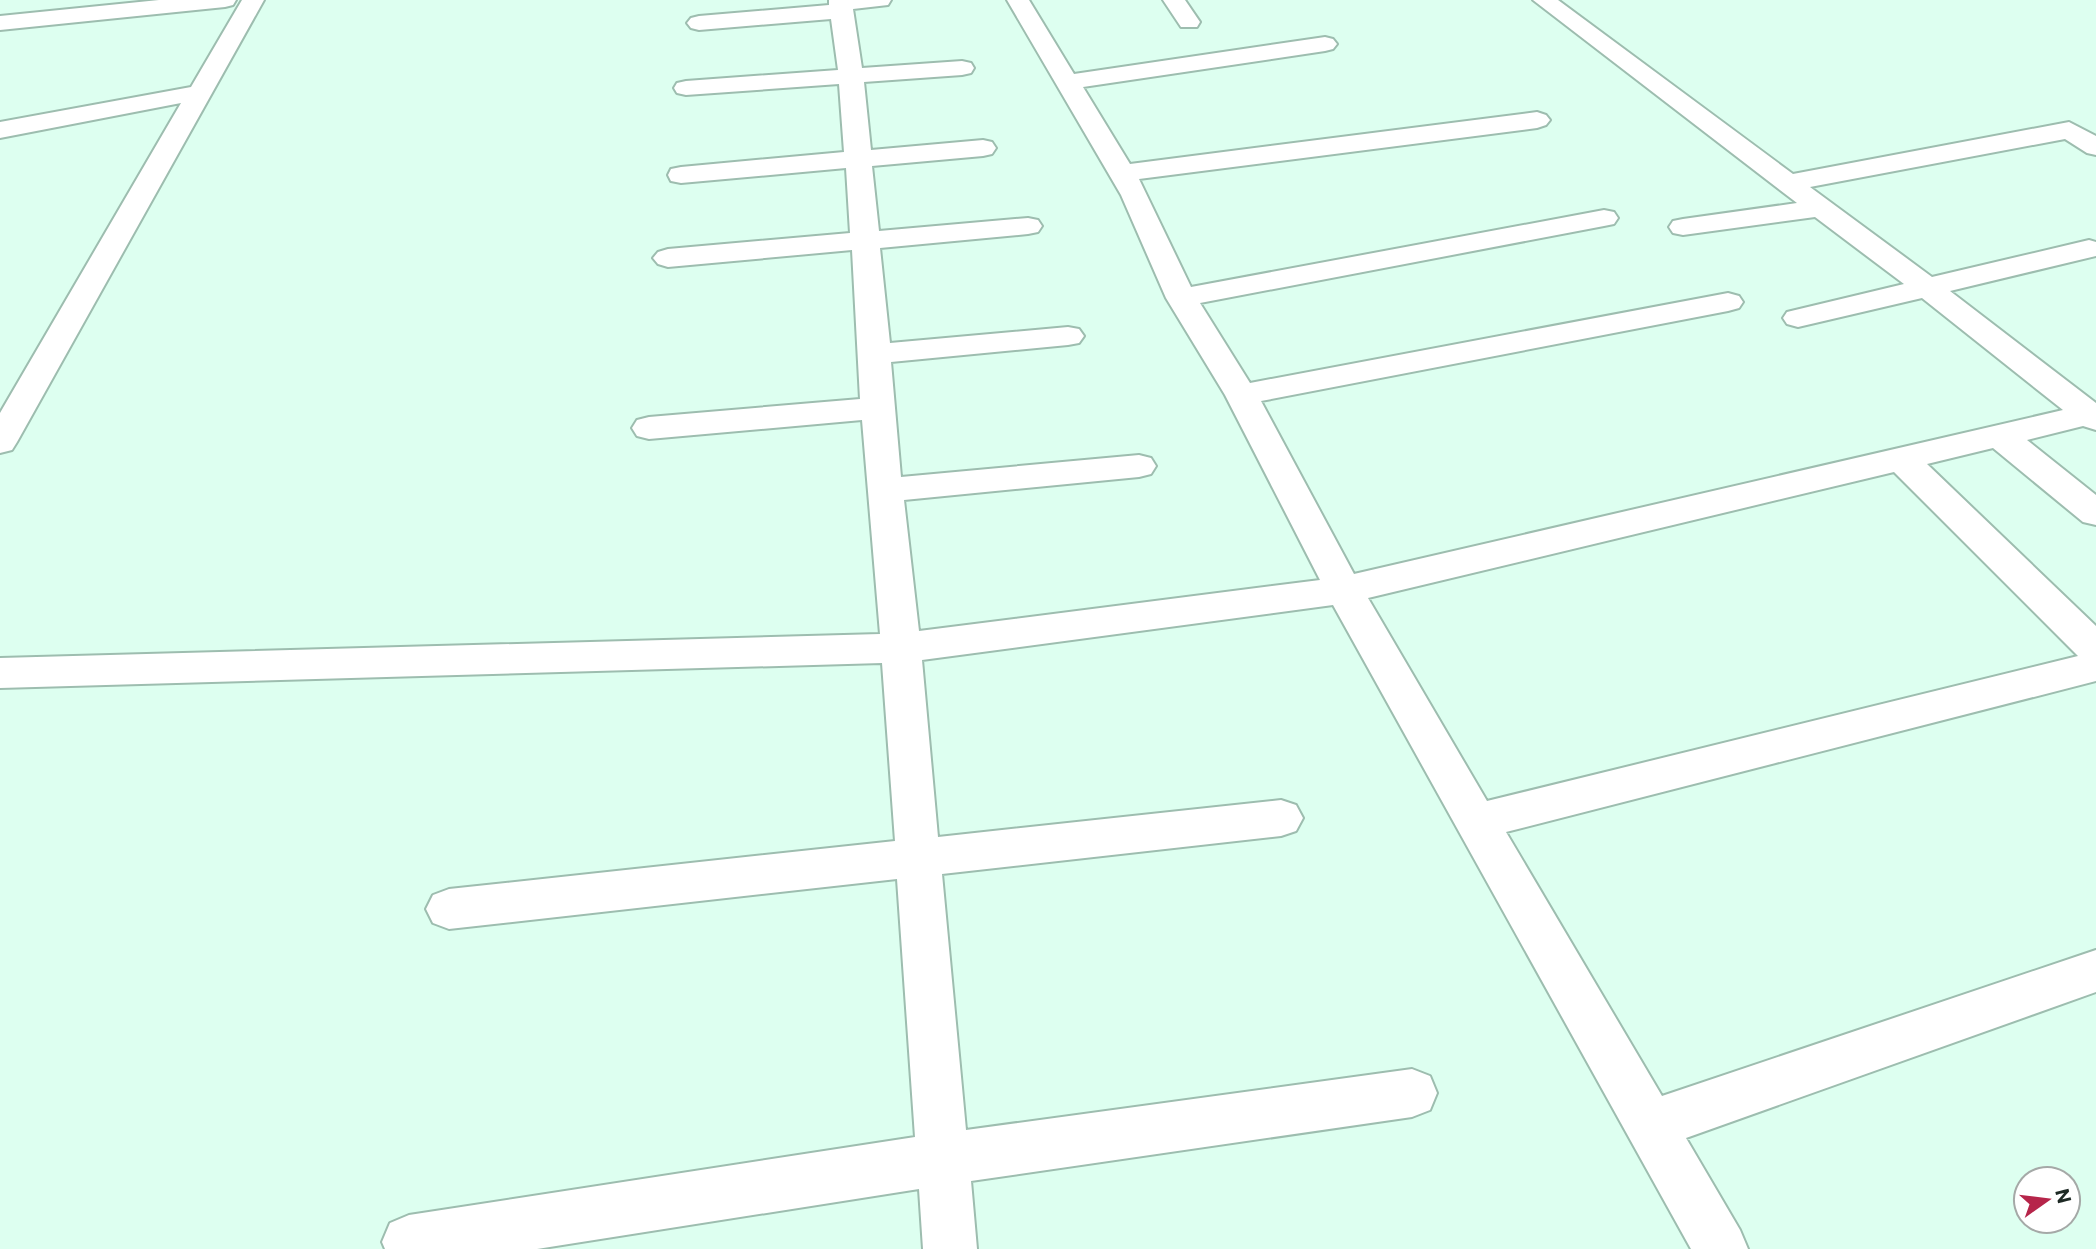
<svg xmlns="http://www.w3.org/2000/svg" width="2096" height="1249" viewBox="0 0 2096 1249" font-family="Commissioner,sans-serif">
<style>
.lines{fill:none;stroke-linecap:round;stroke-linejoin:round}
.minor-casing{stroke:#9dbdaf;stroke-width:4}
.minor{fill:#fff;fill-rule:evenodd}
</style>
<rect width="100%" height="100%" fill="#ddfff0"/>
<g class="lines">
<g class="minor-casing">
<path id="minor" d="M159,0h77l-3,5 -8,2 -225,23v-14z
M242,0h22l-247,442 -5,8 -12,3v-40l181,-310 -181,35v-16l191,-35z
M829,0h62l-3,5 -35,4 9,59 100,-7 9,2 3,5 -3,5 -9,2 -98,7 7,68 112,-10 9,2 4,6 -4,6 -9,2 -111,10 7,65 149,-13 10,2 4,6 -4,6 -10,2 -148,14 10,95 178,-16 11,2 5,7 -5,7 -11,2 -177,17 10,115 238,-22 12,3 5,8 -5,8 -12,3 -235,23 15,131 401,-51 -95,-185 -59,-97 -45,-103 -114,-195h22l45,74 251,-37 8,2 4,5 -4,5 -8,2 -242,36 47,77 407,-52 9,3 4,5 -4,5 -9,3 -398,51 52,108 413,-77 10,2 4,6 -4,6 -10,2 -404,77 50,80 478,-90 11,3 4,6 -4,6 -11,3 -467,90 93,173 709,-164 -141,-112 -124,29 -11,-3 -4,-6 4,-6 117,-28 -89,-67 -132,18 -10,-2 -4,-6 4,-6 10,-2 114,-16 -264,-203h25l235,174 276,-52 27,14v19l-9,-2 -22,-14 -255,48 122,90 157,-37 7,2v14l-146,35 146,112v27l-13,-4 -56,14 69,55v30l-13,-3 -90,-74 -66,16 169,162v55l-590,151 156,264 434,-146v42l-410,146 54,92 8,19h-57l-358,-644 -411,55 16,177 343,-37 15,5 7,13 -7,13 -15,5 -339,38 24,256 446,-61 18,7 7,17 -7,17 -18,7 -441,64 6,68h-54l-4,-60 -382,60h-152l-3,-7 8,-19 19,-8 506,-78 -18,-258 -448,50 -16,-6 -7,-14 7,-14 16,-6 446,-48 -13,-178 -882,25v-30l880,-24 -18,-214 -213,19 -12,-3 -5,-8 5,-8 12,-3 211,-18 -8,-149 -184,17 -10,-3 -5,-6 5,-6 10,-3 182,-16 -4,-65 -165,15 -10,-2 -3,-6 3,-6 10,-2 163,-15 -5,-68 -153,11 -9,-2 -3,-5 3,-5 9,-2 152,-11 -7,-51 -132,11 -8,-2 -4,-5 4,-5 8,-2 130,-11zM1894,472l184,184 -591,145 -119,-203z
M1163,0h22l15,22 -3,5h-16z"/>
</g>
<use href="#minor" class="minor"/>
</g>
<g transform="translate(2047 1200) rotate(76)"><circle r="33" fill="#ffffff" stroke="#a5a9a7" stroke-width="2"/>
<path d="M0-5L12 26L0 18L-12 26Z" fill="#b6254a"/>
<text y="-10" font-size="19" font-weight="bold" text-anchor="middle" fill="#1d2924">N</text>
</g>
</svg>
